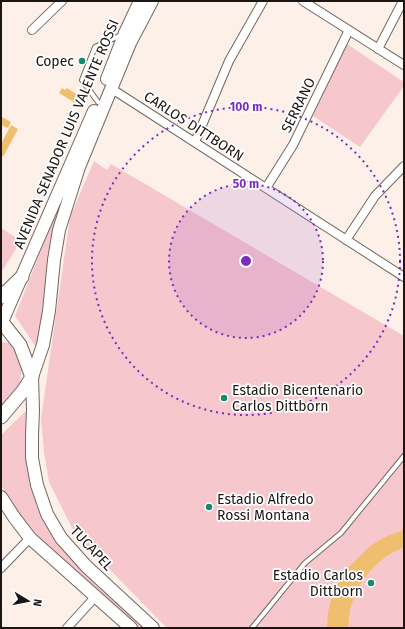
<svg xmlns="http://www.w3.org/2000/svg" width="405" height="629" viewBox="0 0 405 629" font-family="'Fira Sans',sans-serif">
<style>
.green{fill:#f7c7ce}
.building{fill:#efbf6f}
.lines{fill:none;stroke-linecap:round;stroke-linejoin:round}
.lane-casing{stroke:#726861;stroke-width:6}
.street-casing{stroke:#726861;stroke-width:10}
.secondary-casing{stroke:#726861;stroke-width:14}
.primary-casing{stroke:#726861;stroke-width:15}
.lane{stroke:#fff;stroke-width:4}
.street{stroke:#fff;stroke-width:8}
.secondary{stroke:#fff;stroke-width:12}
.primary{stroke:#fff;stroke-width:13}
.ring{fill:none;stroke:#7b2cbf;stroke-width:2;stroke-dasharray:2 4}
.poi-dot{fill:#138b6e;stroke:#fff;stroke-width:1.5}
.labels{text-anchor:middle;stroke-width:3.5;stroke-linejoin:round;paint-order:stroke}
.poi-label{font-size:14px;fill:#1a1614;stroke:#fff;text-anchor:end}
.street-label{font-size:14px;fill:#1a1614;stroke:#fff}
.centre{fill:#7b2cbf;stroke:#fff;stroke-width:2}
.ring-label{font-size:12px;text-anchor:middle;font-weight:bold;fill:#7b2cbf;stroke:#fff;stroke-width:3.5;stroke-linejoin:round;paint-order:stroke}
</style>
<rect width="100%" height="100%" fill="#fcf0e8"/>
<path class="green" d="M347,44l57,38v4l-44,61 -47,-31z
M94,161l13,9 4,-6 293,172v292h-237l-92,-94 -26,-52 -5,-30 -3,-33 29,-202z
M55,215l3,1 -11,53 -8,67 -3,11 -21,-31z
M3,229l18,12 -20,32v-42z
M1,342l8,1 9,13 4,13 -3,19 -18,21z
M28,409l-1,51 8,40 23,45 87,83h-8l-89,-81 -24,-25 -15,-21 -8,-17v-49z"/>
<path class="building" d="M62,88l3,2 2,-2 14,9 -4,7 -18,-11z
M2,117l9,5 -3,6 -7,-3z
M11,125l7,4 -15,28 -2,-1v-12z
M404,530v17l-16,8 -10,8 -9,9 -12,17 -7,20 -2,19h-21l1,-16 3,-12 5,-13 11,-18 23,-23 17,-10z"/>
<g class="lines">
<g class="lane-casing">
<path id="lane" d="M98,102l-16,-22 13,-33 26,-12
M252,628l53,-65 36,-30 63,-77"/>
</g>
<g class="street-casing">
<path id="street" d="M303,1l101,64
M32,30l30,-29
M378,49l25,-48
M112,89l292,188
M195,142l34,-81 34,-60
M266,188l27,-43 56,-115
M346,240l29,-44 29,-30
M1,568l29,-30
M67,628l29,-32"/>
</g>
<g class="secondary-casing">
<path id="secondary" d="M152,1l-22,42 -51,124 -20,63 -5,30 -5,51 -6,34 -11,32 1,33 -1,25v23l5,27 10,29 14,24 25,28 67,62
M107,79l18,-46 15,-32
M1,324l93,-213
M1,497l13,20 16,21 101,90"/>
</g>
<g class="primary-casing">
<path id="primary" d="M1,297l21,-20
M1,321l19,24 12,32 -9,14 -22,26"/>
</g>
<use href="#lane" class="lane"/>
<use href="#street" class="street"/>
<use href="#secondary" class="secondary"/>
<use href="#primary" class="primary"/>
</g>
<circle cx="246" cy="261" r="77" fill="#7b2cbf" fill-opacity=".12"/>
<g class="ring">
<circle cx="246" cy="261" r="77"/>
<circle cx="246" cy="261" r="154"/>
</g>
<g class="poi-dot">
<circle cx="82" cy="61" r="4"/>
<circle cx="224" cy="398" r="4"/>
<circle cx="209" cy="507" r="4"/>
<circle cx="371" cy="583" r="4"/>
</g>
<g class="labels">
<g class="poi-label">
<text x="74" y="66">Copec</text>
<text x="232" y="395" text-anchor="start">Estadio Bicentenario<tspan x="232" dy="16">Carlos Dittborn</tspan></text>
<text x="217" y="504" text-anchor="start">Estadio Alfredo<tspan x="217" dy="16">Rossi Montana</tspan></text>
<text x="363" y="580">Estadio Carlos<tspan x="363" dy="16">Dittborn</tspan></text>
</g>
<g class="street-label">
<text transform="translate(298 105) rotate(-64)" y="5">SERRANO</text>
<text transform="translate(194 126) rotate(33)" y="5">CARLOS DITTBORN</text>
<text transform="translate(66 134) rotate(-67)" y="5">AVENIDA SENADOR LUIS VALENTE ROSSI</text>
<text transform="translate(92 548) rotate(47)" y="5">TUCAPEL</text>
</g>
</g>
<circle cx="246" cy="261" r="6" class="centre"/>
<g class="ring-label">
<text x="246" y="111">100 m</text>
<text x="246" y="188">50 m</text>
</g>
<rect width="405" height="629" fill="none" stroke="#1a1614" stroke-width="4"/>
<g transform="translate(28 601) rotate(100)" stroke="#ffffff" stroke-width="3" paint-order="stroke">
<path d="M0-3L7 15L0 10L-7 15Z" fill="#1a1614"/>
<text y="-6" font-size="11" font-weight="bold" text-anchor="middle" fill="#1a1614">N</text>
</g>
</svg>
